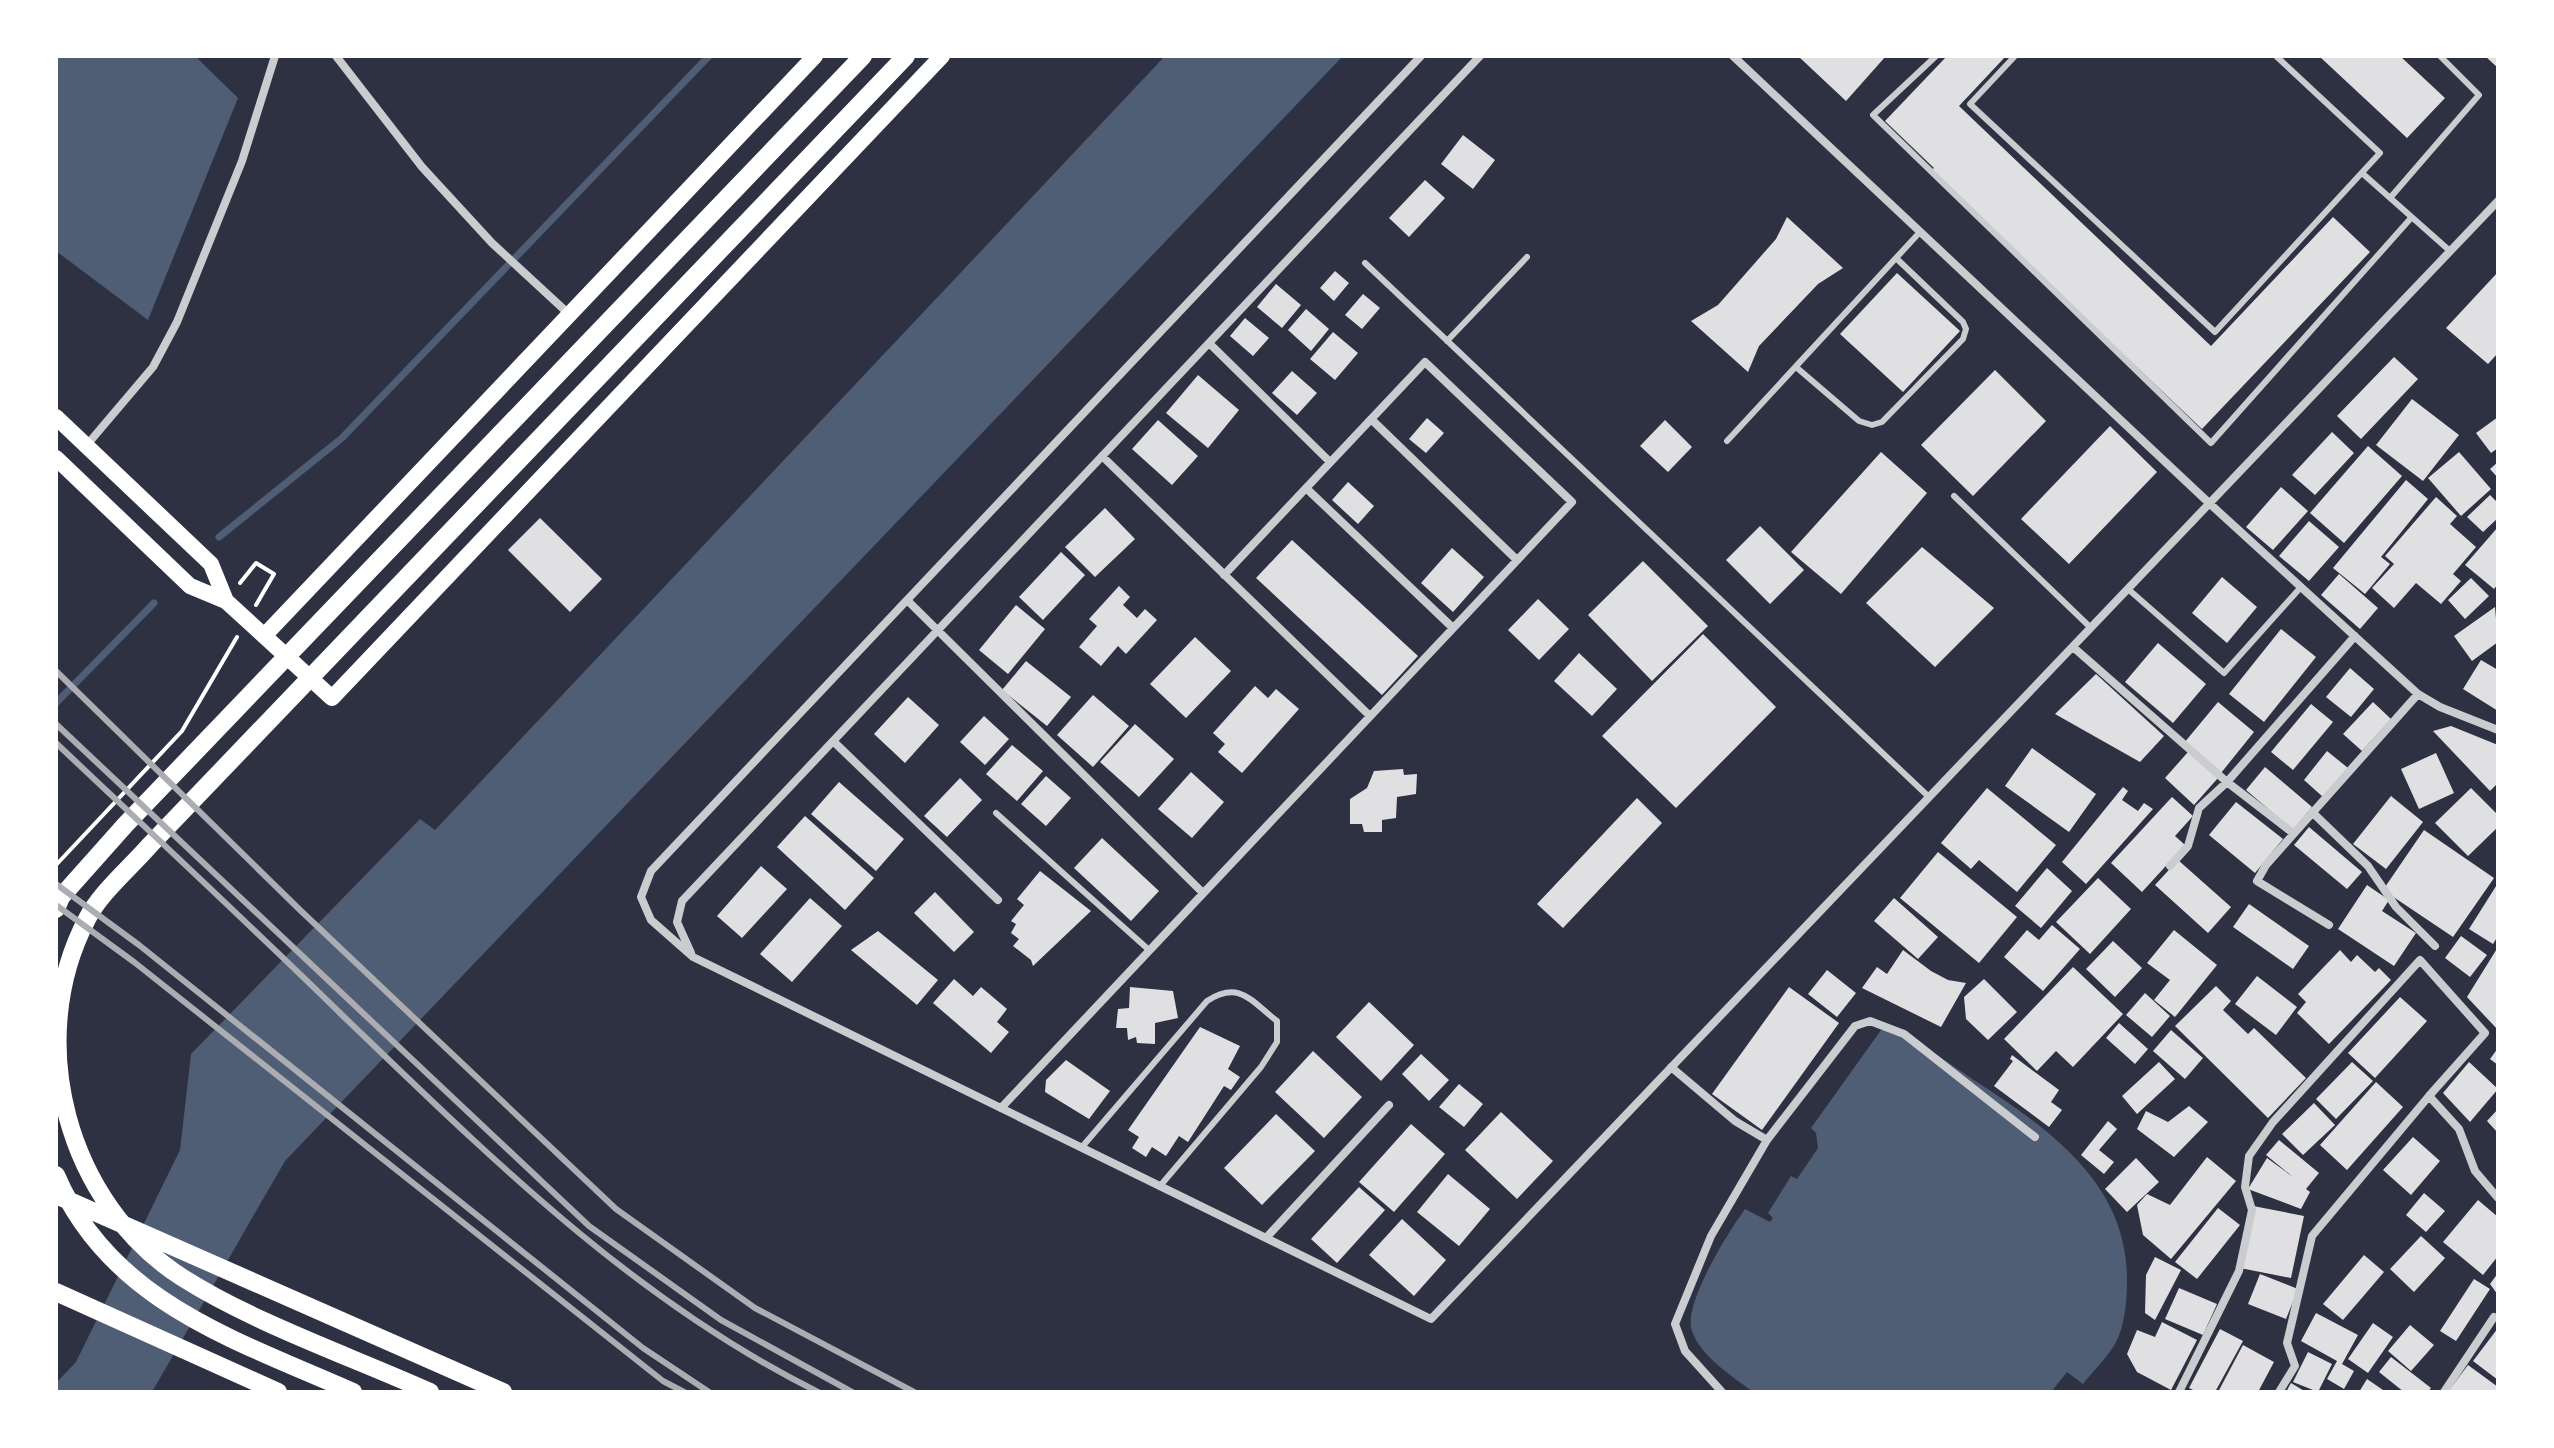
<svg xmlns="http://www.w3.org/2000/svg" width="2554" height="1448" viewBox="0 0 2554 1448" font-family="Rubik,sans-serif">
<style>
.water{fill:#4f5d75}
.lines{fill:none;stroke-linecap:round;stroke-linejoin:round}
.stream{stroke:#4f5d75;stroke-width:7}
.building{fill:#e0e0e3}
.path{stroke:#fff;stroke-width:4}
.service{stroke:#caccd0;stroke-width:6}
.minor{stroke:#caccd0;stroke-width:8}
.secondary{stroke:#fff;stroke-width:16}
.primary{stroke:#fff;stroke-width:18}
.rail{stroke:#abadb3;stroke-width:6}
</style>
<rect width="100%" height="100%" fill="#2d3142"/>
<path class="water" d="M56,56h139l43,42 -90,222 -92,-69z
M1165,56h178l-1058,1105 -133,231h-96v-9l20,-21 104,-212 11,-96 229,-235 15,11z
M1890,1028c33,15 62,38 93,58 72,47 145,101 144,195 0,17 -2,44 -10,59 -8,16 -23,30 -34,44l-16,-12 -16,20h-298c-21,-16 -52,-35 -61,-61 -10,-26 37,-100 53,-122l25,13 3,-4 -5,-5 23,-37 6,3 21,-31 -2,-15 -5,-5 70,-98z"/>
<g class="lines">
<path class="stream" d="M219,537l123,-99 367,-382
M56,703l98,-100"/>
</g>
<path class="building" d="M1798,56h88l-40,45z
M1947,56h59l-47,50 252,240 122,-129 37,35 -168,177 -272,-258 4,-3 -49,-47z
M2319,56h81l45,42 -38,40z
M2485,56h13v12z
M1463,135l32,25 -22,29 -32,-25z
M1425,180l20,18 -36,39 -20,-19z
M1787,217l56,51 -25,16 -59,62 -11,26 -57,-51 27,-16 58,-66z
M1335,271l14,12 -15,18 -14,-13z
M2498,272v81l-10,11 -42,-36z
M1897,273l63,58 -57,61 -63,-58z
M1276,284l25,21 -19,23 -25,-21z
M1363,294l17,14 -18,21 -17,-14z
M1306,309l23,20 -18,22 -23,-21z
M1245,318l24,20 -16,18 -23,-20z
M1333,332l25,21 -23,27 -25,-21z
M2394,357l24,22 -57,60 -24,-23z
M1995,370l51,51 -73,75 -52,-51z
M1292,371l25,22 -20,22 -25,-22z
M1198,375l41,35 -31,38 -42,-35z
M2412,399l47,36 -36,46 -47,-36z
M2498,417v31l-7,5 -15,-20z
M1427,418l17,15 -18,20 -17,-14z
M1158,420l40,36 -26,29 -40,-36z
M1665,420l27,27 -24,25 -28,-26z
M2110,426l47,46 -88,92 -48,-45z
M2332,432l22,21 -39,42 -23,-20z
M2368,446l34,30 -58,67 -34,-30z
M1881,452l46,41 -86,101 -50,-42z
M2459,452l32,37 -30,27 -33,-38z
M2498,462v16l-8,-9z
M2406,480l22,19 -47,58 9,7 -25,30 -32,-26z
M1348,482l26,24 -16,18 -26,-24z
M2281,487l27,24 -35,39 -27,-23z
M2490,495l8,8v15l-15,14 -16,-15z
M2436,497l21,19 -7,8 26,23 -23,27 8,7 -20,23 -25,-21 -22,25 -22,-20 22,-24 -9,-8z
M1105,508l30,31 -40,38 -30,-30z
M540,518l62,61 -32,33 -62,-62z
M2309,521l30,26 -30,34 -30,-25z
M1760,526l44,44 -34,34 -44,-44z
M2498,527v57l-4,5 -29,-24z
M1292,540l126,116 -36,39 -126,-117z
M1922,547l72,61 -59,59 -69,-64z
M1452,548l32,29 -31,35 -32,-29z
M1061,552l24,23 -42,45 -24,-23z
M1643,561l65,65 -56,55 -64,-66z
M2339,574l39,34 -18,21 -39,-34z
M2222,577l35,30 -30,36 -35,-30z
M2471,578l18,18 -24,23 -17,-19z
M1119,586l11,11 -7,8 14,13 8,-9 12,11 -31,34 -8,-8 -17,20 -22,-19 18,-21 -8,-7z
M1538,599l31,30 -30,31 -31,-30z
M1016,605l29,24 -37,45 -29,-24z
M2495,607l3,35 -26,19 -18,-25z
M2281,629l35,28 -52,65 -35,-28z
M1703,634l73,73 -100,101 -74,-72z
M1195,637l36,34 -45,47 -36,-34z
M2158,643l48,41 -33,39 -48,-41z
M1579,653l38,36 -25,27 -38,-35z
M2481,660l17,10v41l-35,-22z
M1026,661l45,36 -24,29 -45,-36z
M2350,668l24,21 -23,28 -25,-20z
M2096,674l68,62 -24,26 -85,-48z
M1255,686l13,12 8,-9 23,20 -57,64 -24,-21 7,-8 -12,-11z
M1093,695l36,31 -36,41 -36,-32z
M908,697l31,28 -34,38 -31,-29z
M2218,702l36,30 -33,41 -37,-30z
M2373,702l18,17 -29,32 -19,-17z
M2311,704l22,18 -40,48 -22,-18z
M984,716l25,23 -24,26 -25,-23z
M1135,724l39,35 -35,38 -39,-35z
M2451,726l47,19v38l-8,8 -57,-60z
M1012,745l31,26 -26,30 -31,-27z
M2032,748l64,46 -27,38 -64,-46z
M2327,751l21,17 -25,29 -19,-17z
M2188,752l30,26 -24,27 -29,-27z
M2436,753l18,40 -35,16 -18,-40z
M2265,767l47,40 -19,23 -47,-40z
M1403,769l1,6 13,-1 -1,20 -19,3 -1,21 -14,2v12h-18l-2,-8h-12v-25l17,-11 7,-17z
M1191,772l33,30 -32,36 -34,-29z
M1046,776l25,22 -25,28 -25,-22z
M960,778l22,22 -35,37 -23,-21z
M839,782l65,57 -28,32 -65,-57z
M2123,787l5,4 -6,9 16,11 6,-8 9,6 -67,75 -24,-22z
M1987,788l69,57 -39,47 -38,-32 -8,9 -30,-26z
M2471,788l27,27v12l-30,29 -33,-33z
M2391,796l32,26 -37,47 -33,-25z
M2172,797l21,19 -18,20 10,9 -43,47 -31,-29z
M1637,798l25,25 -99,105 -26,-24z
M2236,802l47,37 -28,34 -46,-38z
M805,816l69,62 -29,32 -68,-63z
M2309,827l53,45 -15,17 -53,-44z
M2424,830l70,48 -41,59 -70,-47z
M1102,838l57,53 -28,30 -57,-53z
M1938,852l79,65 -38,46 -79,-65z
M2178,860l53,47 -23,26 -53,-48z
M761,866l26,23 -45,49 -25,-22z
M2047,868l25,23 -31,37 -26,-22z
M1040,871l51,40 -58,55 -2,-6 -18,-14 6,-7 -8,-6 5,-9 -5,-3 13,-16 -7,-6z
M2098,878l33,31 -41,45 -34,-32z
M2498,883v53l-5,8 -24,-15z
M2367,885l22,15 -7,11 34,22 -22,33 -56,-37z
M935,892l39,40 -20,20 -40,-39z
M810,898l32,28 -50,56 -32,-28z
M1894,898l44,39 -20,22 -44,-38z
M2249,904l60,42 -16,23 -60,-42z
M2052,925l28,24 -37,42 -39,-34 23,-27 12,10z
M2174,930l43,35 -42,52 -21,-17 16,-20 -23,-17z
M878,931l60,49 -21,25 -66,-55z
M2461,936l26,19 -17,22 -25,-19z
M2113,941l29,27 -27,29 -29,-28z
M2498,947v83l-31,-33z
M1903,950l28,21 17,9 18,3 -25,44 -79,-39 15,-21 10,7z
M2340,950l11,12 6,-7 18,17 4,-4 12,12 -62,64 -32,-31 9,-11 -8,-8z
M2073,967l50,47 -50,53 -17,-16 -19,20 -33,-32z
M1827,970l29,23 -19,24 -29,-23z
M2257,976l40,31 -21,28 -41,-31z
M954,979l19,17 8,-9 26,22 -10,13 12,10 -18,21 -58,-50z
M1984,979l33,33 -29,28 -22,-21 -2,-22z
M2216,986l15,15 -8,9 25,24 6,-6 52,50 -38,40 -93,-92z
M1130,987l43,4 5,27 -23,5v21l-18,-1 -1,-6 -8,3 -1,-12h-11l2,-19 11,-1z
M1789,987l50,36 -77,107 -50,-36z
M2145,993l25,23 -18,21 -26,-22z
M2400,997l27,24 -52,57 -27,-25z
M1369,1002l45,43 -33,36 -45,-44z
M2119,1023l29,26 -13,15 -29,-26z
M1200,1027l40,19 -12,23 12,8 -9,13 -7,-4 -36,56 -9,-6 -13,20 -14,-9 -6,10 -14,-9 7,-11 -11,-7z
M2171,1030l32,28 -18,21 -32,-28z
M2498,1048v17l-8,-6z
M1313,1051l49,46 -38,41 -49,-46z
M1421,1054l28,26 -20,21 -27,-27z
M2012,1055l47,35 -8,12 11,8 -13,17 -55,-41 19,-25 -3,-2z
M1066,1060l44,31 -21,28 -44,-27 1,-12z
M2159,1062l16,17 -38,35 -15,-18z
M2352,1062l21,19 -37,38 -20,-20z
M2469,1062l29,27 -28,33 -27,-29z
M2376,1082l27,25 -56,63 -27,-25z
M1459,1084l24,20 -19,23 -25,-20z
M2314,1103l21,22 -32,30 -21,-21z
M2189,1106l19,16 -34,35 -37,-28 9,-18 22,11z
M2498,1109v24l-11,-12z
M1501,1112l52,49 -36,38 -52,-49z
M1276,1114l39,37 -53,54 -38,-37z
M2108,1121l9,8 -18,21 15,12 -10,12 -23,-19z
M1411,1124l34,30 -51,58 -35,-30z
M2413,1137l27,24 -29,34 -28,-25z
M2279,1140l40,33 -13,16 4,3 -9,17 -53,-20 19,-31 26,19 -27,-22z
M2207,1157l29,24 -65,78 -28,-24 -6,-30 10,-11 23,11z
M2136,1158l23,24 -32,30 -22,-23z
M1448,1174l42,35 -31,37 -42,-34z
M1359,1187l26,23 -48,53 -26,-24z
M2424,1193l21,18 -19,21 -20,-17z
M2478,1200l20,17v39l-15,19 -40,-33z
M2253,1206l51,10 -13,62 -51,-10z
M2218,1208l22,17 -43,54 -22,-17z
M1402,1219l44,41 -32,36 -45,-41z
M2421,1236l24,22 -31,34 -24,-23z
M2364,1255l20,17 -41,48 -20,-16z
M2155,1257l26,13 -26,50 -10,-7 1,-38z
M2498,1273v22l-8,-11z
M2260,1274l38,15 -12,30 -38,-15z
M2474,1279l16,10 -34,52 -16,-10z
M2179,1288l38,16 -14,31 -38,-16z
M2316,1313l42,22 -16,29 12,7 -10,18 -17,-10 10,-18 -36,-20z
M2162,1322l35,18 -26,50 -34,-18 -10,-18 10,-24 18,7z
M2373,1323l20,14 -25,36 -20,-14z
M2410,1325l24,20 -23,26 -23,-20z
M2498,1328v52l-25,-19z
M2220,1329l23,12 -28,51h-18l-8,-4z
M2243,1345l31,17 -16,30h-40z
M2308,1352l24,12 -14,28 -25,-10z
M2391,1357l40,31 -3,4h-24l-25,-20z
M2468,1365l30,22v5h-50z
M2367,1379l16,11 -1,2h-23z
M2291,1383l15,9h-20z"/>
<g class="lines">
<path class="path" d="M240,583l16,-20 18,11 -18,31
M56,865l126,-134 55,-94"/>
<path class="service" d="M1936,56l-63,59 338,328 200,-225
M2015,56l-45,48 245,228 165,-179 -104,-97
M2362,173l88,78
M2390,198l89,-103 -39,-39
M1365,263l564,534
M1447,341l80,-84
M1796,367l63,54 13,4 10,-3 81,-83 3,-10 -3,-7 -67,-64
M1727,441l193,-209
M1954,496l137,132
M2128,589l96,84 77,-86
M996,813l153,137
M1082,1147l125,-146c33,-21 44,0 70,20v21l-16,25 -101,119"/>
<path class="minor" d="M336,56l86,111 70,76 78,72
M1421,56l-770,815 -10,26 10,23 42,37 738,362 1067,-1118
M1733,56l476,447 209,191 22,13 58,23
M1209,343l121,119
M1371,419l146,141
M86,446l67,-79 24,-45 65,-161 33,-105
M1102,456l268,260
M1306,488l147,140
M907,600l296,293
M2073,647l154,135 66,51
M833,741l165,159
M2312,812l56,54 28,41 39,39
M2170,866l18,-20 11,-38 28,-26 128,-146
M2329,925l-72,-44 9,-16 152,-171
M691,953l-14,-31 5,-21 798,-845
M1671,1067l64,54 32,19
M1001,1108l571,-606 -147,-140 -201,213
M1266,1238l123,-133
M1722,1392l-37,-41 -10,-27 36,-88 56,-96 88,-114 15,-5 34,13 131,103
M2179,1392l60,-121 13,-61 -7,-23 4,-31 24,-34 147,-162 65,73 -56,63 30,33 16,42 23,27
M2279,1392l16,-26 -8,-23 25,-107 117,-140
M2444,1392l50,-75"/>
<path class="secondary" d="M56,417l155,147 15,37
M56,458l134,128 36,15 106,97 610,-642
M264,636l551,-580"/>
<path class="primary" d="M56,909l5,-12 65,-73 737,-768
M56,1175c54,127 180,165 297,217
M56,1195l447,197
M56,1292l222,100
M430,1392c-78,-35 -176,-69 -247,-114 -116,-74 -160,-237 -96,-359 13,-26 43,-51 63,-74l756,-789"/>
<path class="rail" d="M56,671l244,239 316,299 139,99 159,84
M56,724l533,502 132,94 131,72
M56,743c95,90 191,179 285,271 147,141 292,286 477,378
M56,884l83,61 504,403 66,44
M56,905l78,57 529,419 21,11"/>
</g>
<rect width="2554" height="1448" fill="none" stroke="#ffffff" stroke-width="116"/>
</svg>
